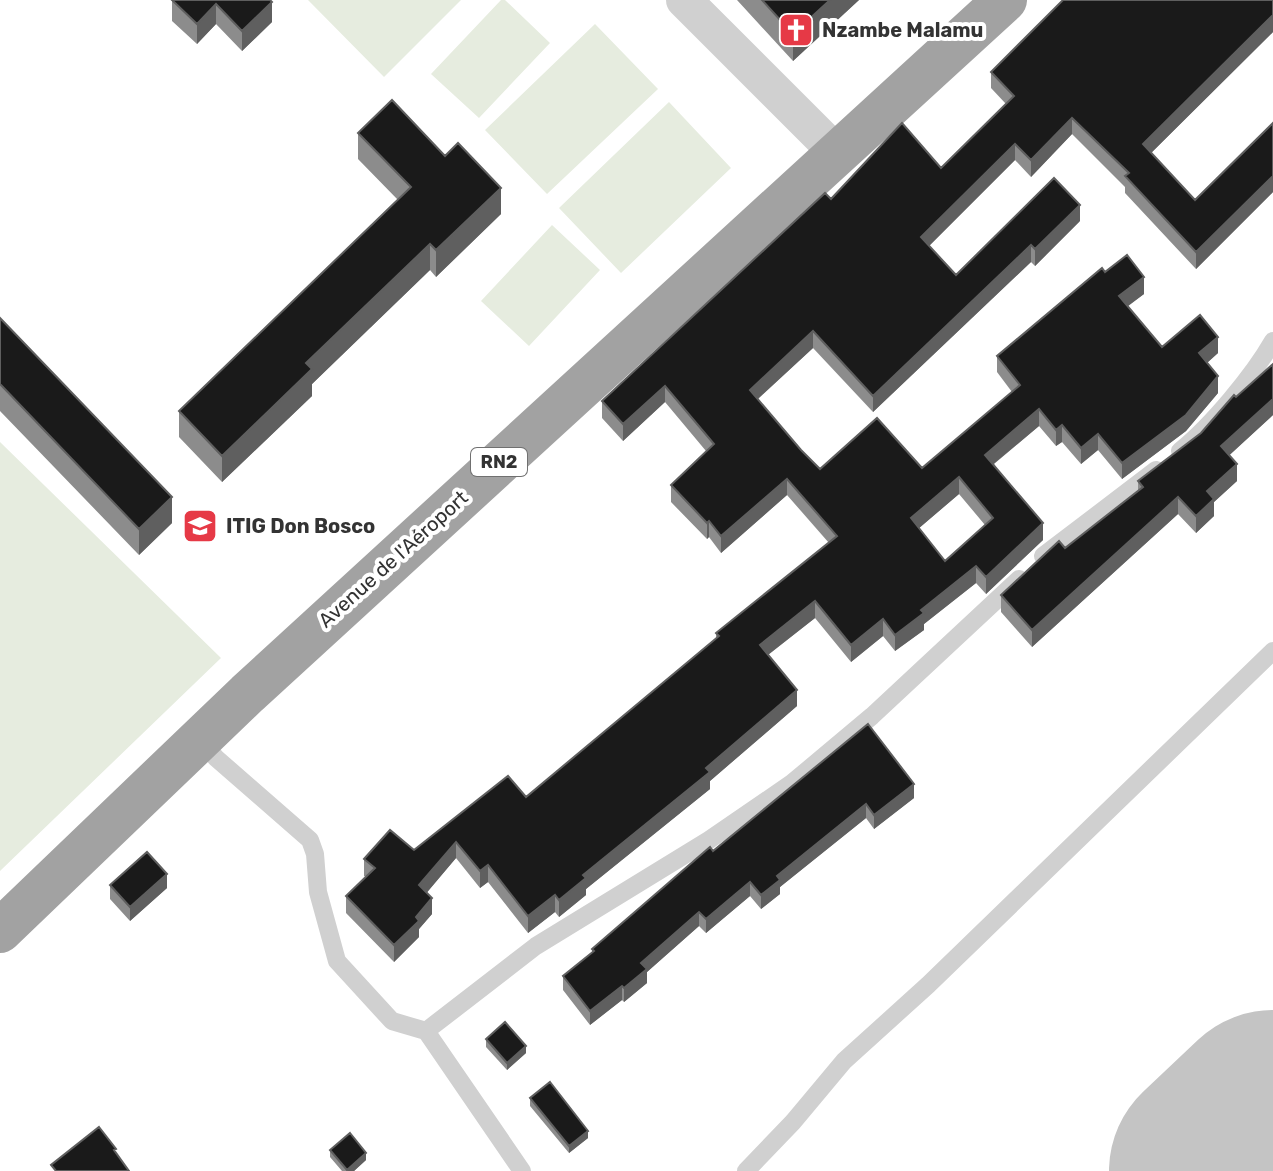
<svg xmlns="http://www.w3.org/2000/svg" width="1273" height="1171" viewBox="0 0 1273 1171" font-family="Rubik,sans-serif">
<style>
.green{fill:#e6ecdf}
.lines{fill:none;stroke-linecap:round;stroke-linejoin:round}
.runway{stroke:#c4c4c4;stroke-width:218}
.service{stroke:#d0d0d0;stroke-width:18}
.minor{stroke:#d0d0d0;stroke-width:36}
.trunk{stroke:#a2a2a2;stroke-width:44}
.wall{fill:#8c8c8c;fill-rule:evenodd}
.shaded-wall{fill:#5f5f5f}
.building{fill:#1a1a1a;stroke:#5f5f5f;stroke-width:2;fill-rule:evenodd}
.labels{text-anchor:middle;stroke-width:8;stroke-linejoin:round;paint-order:stroke}
.shield{fill:#fff;stroke:#707070;stroke-width:2}
.shield-label{font-size:18px;font-weight:bold;fill:#333}
.poi-label{font-size:20px;font-weight:bold;fill:#333;stroke:#fff;text-anchor:start}
.street-label{font-size:20px;fill:#333;stroke:#fff}
</style>
<rect width="100%" height="100%" fill="#fff"/>
<path class="green" d="M308,0h153l-77,77z
M501,0h4l45,43 -71,75 -48,-44z
M595,24l63,65 -111,105 -62,-64z
M669,102l62,66 -110,105 -62,-65z
M552,225l48,45 -71,76 -48,-45z
M0,442l221,216 -221,213z"/>
<g class="lines">
<path class="runway" d="M1218,1171l55,-52"/>
<path class="service" d="M1180,451c31,-25 73,-75 93,-110
M1043,556l113,-86
M200,739l16,19 94,82 5,14 3,38 19,69 55,60 34,10 96,140
M426,1031l110,-85 173,-106 83,-57 80,-67 147,-137
M746,1171l47,-49 51,-61 84,-76 345,-334"/>
<path class="minor" d="M684,0l153,153"/>
<path class="trunk" d="M0,931l247,-237 758,-694"/>
</g>
<path class="wall" d="M270,0l2,22 -30,29 -26,-27 -19,20 -25,-23v-20z
M737,0h122l-66,61z
M1273,0v32l-122,121 44,47 78,-77v69l-77,77 -71,-76v-6l-53,-53 -41,43 -16,-17 -86,86 27,29 124,-54 -45,45 -4,-4 -158,150 -60,-64 -55,51 43,51 19,19 102,-1 90,-76 -15,-20v-16l108,-84 39,22 -17,12 35,41 56,6 -11,10 11,30 -32,38 -64,48 -24,-29 -17,14 -19,-22 -6,4 -17,-20 -45,38 49,76 -57,54 -10,-11 -52,41v6l-29,21 -12,-15 -32,26 -36,-44 -47,37 29,51 -87,75v8l-124,100v6l-27,22 -4,-5 -27,21 -40,-51 -8,6 -24,-30 -29,34 5,22 -13,15v8l-25,25 -48,-49v-17l20,-19 -2,-1v-17l50,-9 112,-53 190,-159v-5l113,-90 -42,-48 -66,58 -12,-16 -2,2 -36,-37v-17l35,-34 -41,-49 -42,39 -21,-23v-17l229,-202 110,-31 65,-64 -15,-16v-16zM959,494l26,31 -40,36 -26,-33z
M358,133l143,81 -65,63 -6,-7 -118,114v12l-90,86 -43,-45v-26l219,-211 -40,-41z
M0,318l172,205 -33,32 -139,-144z
M1273,364v51l-44,40 8,26 -23,21v14l-18,17 -18,-19 -146,133 -31,-35v-17l64,-47 73,-57v-10l63,-48z
M868,724l46,74 -40,31 -8,-11 -86,69v7l-19,15 -11,-13 -44,37 -7,-7 -52,46v11l-23,19 -2,-2 -32,25 -27,-35v-14l29,-23v-4z
M110,885l57,3 -37,33 -20,-22z
M486,1039l40,14 -19,17 -21,-23z
M530,1098l58,40 -19,15 -39,-47z
M330,1150l36,10 -12,11h-12l-12,-14z"/>
<path class="shaded-wall" d="M830,0h29l-66,61v-27z
M272,2v20l-30,29v-20z
M216,4v20l-19,20v-20z
M1273,15v17l-130,129v-17z
M1072,118v16l-41,43v-17z
M1015,144v16l-94,94v-17z
M1273,176v16l-77,77v-17z
M501,188v26l-65,63v-27z
M1080,205v16l-45,45v-17z
M430,244v26l-118,114v12l-90,86v-26l84,-93z
M1031,245v17l-158,150v-16z
M1144,277v17l-25,19v-17z
M813,331v17l-63,58v-16z
M1218,337v16l-19,17v-17z
M1218,376v17l-32,38 -64,48v-16z
M665,386v16l-42,39v-17z
M1273,399v16l-52,48v-17z
M1039,409v17l-54,45v-16z
M1062,425v17l-6,4v-16z
M1098,434v16l-17,14v-16z
M1237,464v17l-23,21v14l-18,17v-17l11,-25z
M959,477v17l-48,41v-17z
M787,479v16l-66,58v-17z
M172,497v26l-33,32v-26z
M1178,497v17l-146,133v-17z
M709,521v16l-2,2v-16z
M1043,523v17l-57,54v-17z
M976,566v17l-52,41v6l-29,21v-16l26,-25z
M815,601v17l-55,43v-16z
M883,619v17l-32,26v-17z
M797,690v16l-87,75v8l-124,100v6l-27,22v-17l24,-25z
M914,784v14l-40,31v-14z
M866,804v14l-86,69v7l-19,15v-14l16,-19z
M456,842v16l-37,44v-17z
M488,865v17l-8,6v-17z
M167,874v14l-37,33v-14z
M750,882v14l-44,37v-14z
M555,895v17l-27,21v-17z
M432,898v16l-13,15v8l-25,25v-17z
M699,912v14l-52,46v11l-23,19v-14l17,-25z
M622,986v14l-32,25v-14z
M526,1046v7l-19,17v-7z
M588,1131v7l-19,15v-7z
M366,1153v7l-12,11h-7z"/>
<path class="building" d="M172,0h98l2,2 -30,29 -26,-27 -19,20z
M762,0h68l-37,34z
M1063,0h210v15l-130,129 52,56 78,-77v53l-77,76 -71,-76 4,-3 -57,-55 -41,42 -16,-16 -94,93 35,38 98,-97 26,27 -45,44 -4,-4 -158,151 -60,-65 -63,59 51,60 19,19 57,-51 45,50 98,-83 -23,-29 105,-88 3,4 22,-17 17,22 -25,19 43,51 38,-32 18,22 -19,16 19,23 -32,39 -64,48 -24,-29 -17,14 -19,-23 -6,5 -17,-21 -54,46 58,68 -57,54 -10,-11 -55,44 3,3 -29,22 -12,-16 -32,26 -36,-44 -55,44 37,45 -91,78 4,4 -127,103 3,3 -27,22 -4,-5 -27,21 -40,-51 -8,6 -24,-29 -37,43 13,13 -16,19 3,4 -25,24 -48,-49 29,-28 -11,-9 26,-29 24,20 94,-74 18,21 193,-161 -3,-3 121,-97 -50,-57 -66,57 -12,-15 -2,2 -36,-38 43,-41 -49,-58 -42,38 -21,-23 223,-208 6,6 71,-76 39,45 73,-72 -23,-24zM959,477l34,41 -48,43 -34,-43z
M392,100l53,56 13,-13 43,45 -65,62 -6,-6 -124,119 6,6 -90,87 -43,-45 232,-224 -53,-54z
M0,318l172,179 -33,32 -139,-145z
M1273,364v35l-52,47 16,18 -30,27 7,8 -18,17 -18,-19 -146,133 -31,-35 58,-54 6,7 78,-61 -5,-6 63,-48 33,-38 2,2z
M868,724l46,60 -40,31 -8,-11 -89,72 3,4 -19,15 -11,-13 -44,37 -7,-7 -58,51 6,6 -23,19 -2,-2 -32,25 -27,-35 31,-25 -2,-2 118,-102 3,4z
M147,852l20,22 -37,33 -20,-22z
M505,1022l21,24 -19,17 -21,-24z
M550,1082l38,49 -19,15 -39,-48z
M99,1127l17,22 -2,1 15,21h-73l-5,-6z
M350,1133l16,20 -19,17 -17,-20z"/>
<defs>
<g id="church-square" transform="scale(1.8)"><rect x="-9" y="-9" width="18" height="18" rx="4" fill="#e63946" stroke="#fff"/><path d="M-1.2-6h2.4v3.5h3.3v2.4h-3.3V6h-2.4V-.1h-3.3v-2.4h3.3Z" fill="#fff"/></g>
<g id="university-square" transform="scale(1.8)"><rect x="-9" y="-9" width="18" height="18" rx="4" fill="#e63946" stroke="#fff"/><path d="M0-5L7-2L0 1L-7-2ZM-4 1L0 2.5L4 1V4Q0 6-4 4Z" fill="#fff"/></g>
</defs>
<g fill-rule="evenodd">
<use href="#church-square" x="796" y="30"/>
<use href="#university-square" x="200" y="526"/>
</g>
<g class="labels">
<rect class="shield" x="471" y="448" width="56" height="28" rx="6"/>
<g class="shield-label">
<text x="499" y="468">RN2</text>
</g>
<g class="poi-label">
<text x="822" y="37">Nzambe Malamu</text>
<text x="226" y="533">ITIG Don Bosco</text>
</g>
<g class="street-label">
<text transform="translate(393 559) rotate(-42)" y="7">Avenue de l'Aéroport</text>
</g>
</g>
</svg>
